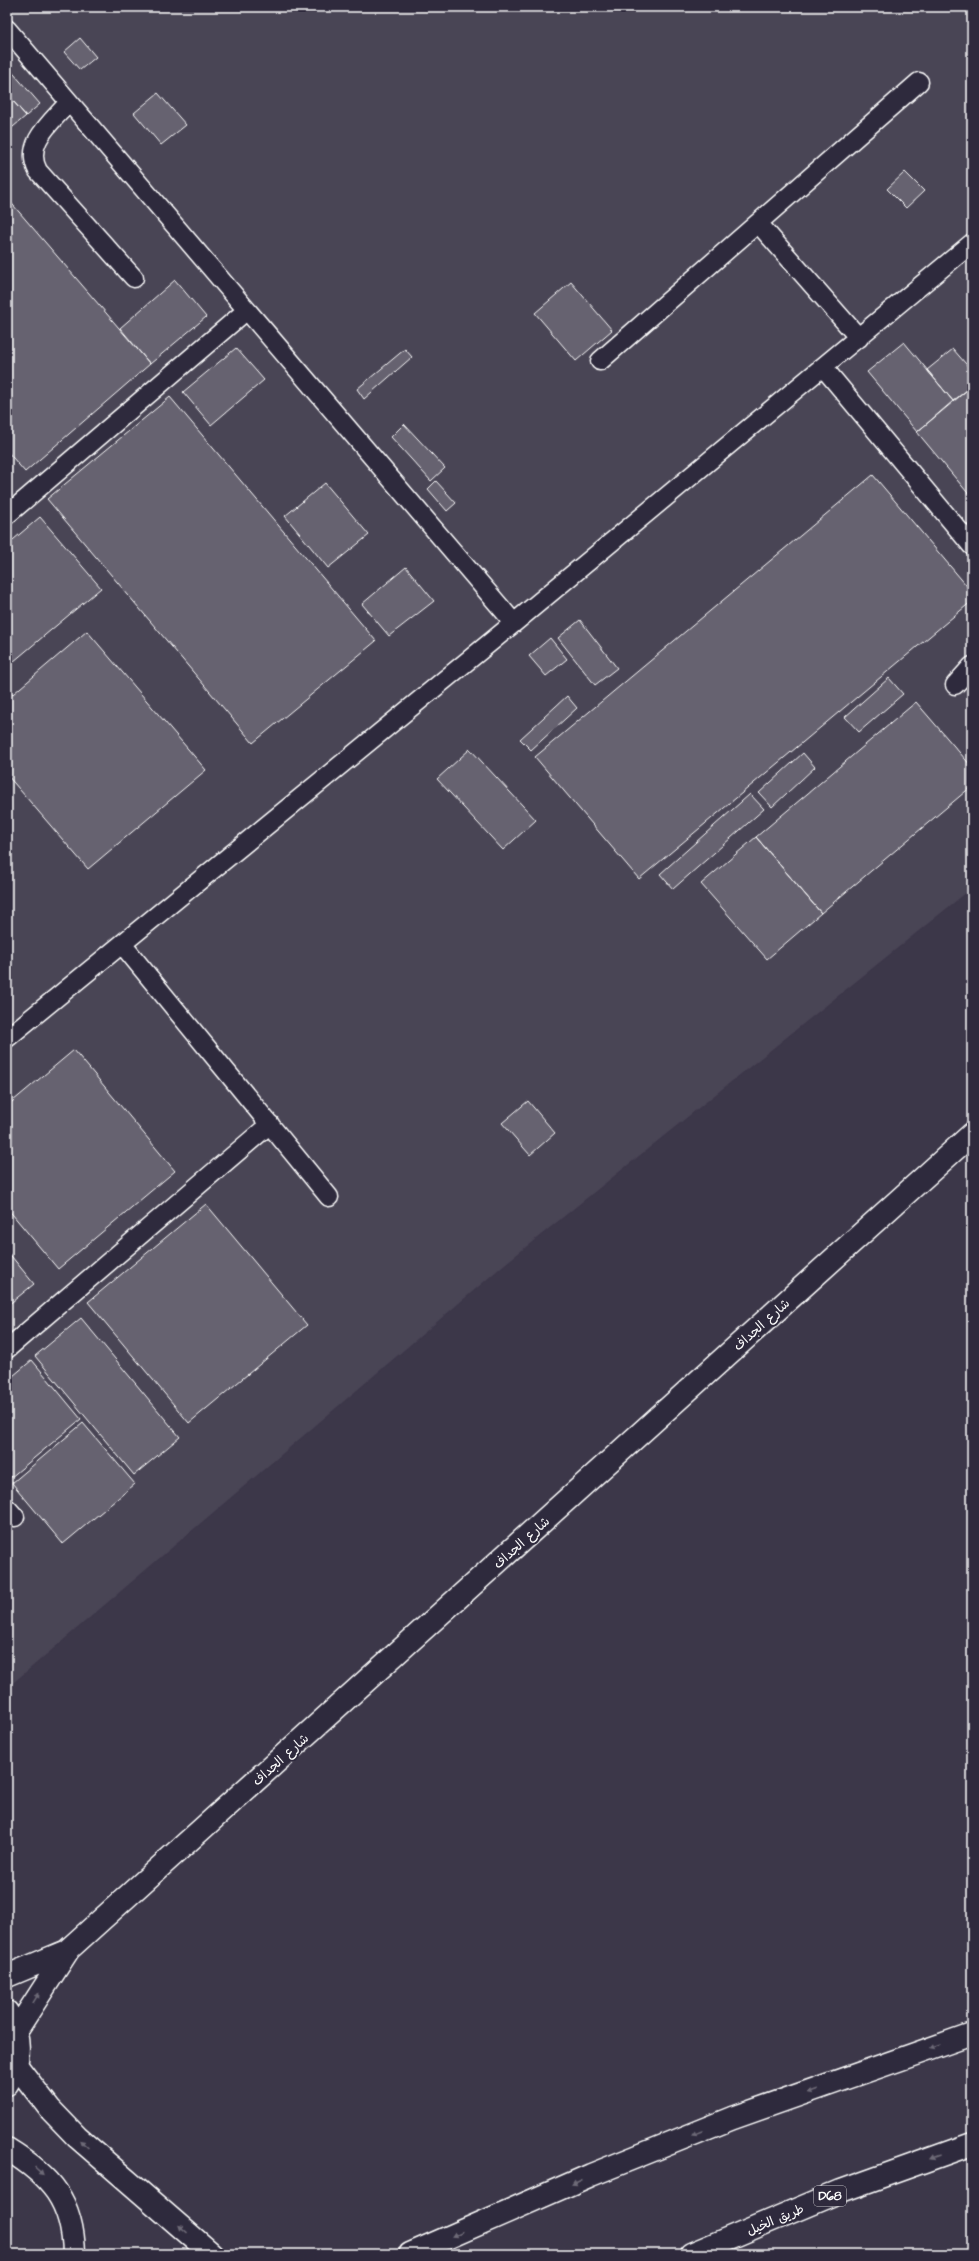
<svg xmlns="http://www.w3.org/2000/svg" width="979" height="2261" viewBox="0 0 979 2261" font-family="'Architects Daughter','Playpen Sans Arabic',sans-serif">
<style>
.built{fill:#494455}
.building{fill:#666270;stroke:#fff}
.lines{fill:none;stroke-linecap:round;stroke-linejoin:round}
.service-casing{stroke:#fff;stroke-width:21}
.tertiary-casing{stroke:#fff;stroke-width:25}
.motorway-casing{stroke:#fff;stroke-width:25}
.service{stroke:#2f2a3d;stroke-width:18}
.tertiary{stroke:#2f2a3d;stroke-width:22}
.motorway{stroke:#2f2a3d;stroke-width:22}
.oneway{fill:#6d6a77}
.labels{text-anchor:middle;stroke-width:4;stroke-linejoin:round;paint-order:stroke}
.shield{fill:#2f2a3d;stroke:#c1bfc5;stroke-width:1}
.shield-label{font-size:12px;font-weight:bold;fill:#fff}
.street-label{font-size:13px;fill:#fff;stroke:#2f2a3d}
</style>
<rect width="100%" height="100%" fill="#3c3749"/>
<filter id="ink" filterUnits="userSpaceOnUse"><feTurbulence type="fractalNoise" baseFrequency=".025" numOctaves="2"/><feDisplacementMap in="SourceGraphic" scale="8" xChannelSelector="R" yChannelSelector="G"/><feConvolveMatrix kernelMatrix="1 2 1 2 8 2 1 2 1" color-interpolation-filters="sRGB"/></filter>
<g filter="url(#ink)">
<path class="built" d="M7,7h965v881l-466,375 -499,425z"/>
<path class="building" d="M80,38l16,19 -16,13 -16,-18z
M7,66l33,38 -14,12 -19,-22z
M158,93l28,32 -25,20 -27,-32z
M7,94l19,22 -19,16z
M905,172l19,19 -18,17 -19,-19z
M7,198l143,166 -125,108 -18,-21z
M175,280l31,37 -56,47 -30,-36z
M571,282l41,48 -36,31 -41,-48z
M904,342l49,59 -36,31 -50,-60z
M236,348l28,32 -53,45 -28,-33z
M405,349l7,8 -48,42 -7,-10z
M953,349l19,22v15l-19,15 -26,-31z
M972,386v112l-55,-66z
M170,397l206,244 -123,102 -206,-244z
M404,424l41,44 -14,13 -40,-44z
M873,475l99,117v9l-333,278 -104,-122z
M436,481l20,22 -9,8 -19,-22z
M325,483l44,52 -41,33 -43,-52z
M40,517l61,71 -94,79v-122z
M406,567l28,34 -45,35 -27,-32z
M580,620l37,48 -22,17 -37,-47z
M87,631l119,139 -118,99 -81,-94v-76z
M550,638l17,21 -21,17 -17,-20z
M889,678l14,16 -44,38 -14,-15z
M567,696l10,12 -46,42 -11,-11z
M916,702l56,65v19l-151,127 -65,-76z
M470,749l66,71 -33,30 -66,-71z
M803,753l12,14 -43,40 -13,-14z
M750,794l14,15 -91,80 -13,-15z
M756,837l65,76 -54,46 -66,-75z
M74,1050l101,121 -117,98 -51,-61v-102z
M528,1101l27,32 -25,22 -28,-32z
M206,1204l101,121 -118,98 -101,-121z
M7,1251l27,33 -27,22z
M81,1318l99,119 -46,38 -99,-119z
M32,1360l49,59 -71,59 -3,-4v-93z
M83,1423l52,61 -72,60 -51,-61z"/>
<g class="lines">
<g class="service-casing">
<path id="service" d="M7,29l507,594
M69,102c-17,20 -46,41 -31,69l96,107
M758,223l101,115
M600,361l319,-279
M823,367l149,179
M7,515l240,-205
M955,685l17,-19
M122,944l207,253
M7,1038l507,-415 458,-380
M7,1349l263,-225
M7,1508l8,9"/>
</g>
<g class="tertiary-casing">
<path id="tertiary" d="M7,1976l60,-25
M7,2012c14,21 15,51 0,72
M16,2031l53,-82 903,-815"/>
</g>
<g class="motorway-casing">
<path id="motorway" d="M16,2065l34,44 27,28 135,117
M7,2149c44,27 66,52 67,105
M410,2254l181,-79 142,-57 239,-84
M691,2254l150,-63 131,-47"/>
</g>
<use href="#service" class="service"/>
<use href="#tertiary" class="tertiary"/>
<use href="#motorway" class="motorway"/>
</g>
<defs><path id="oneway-solid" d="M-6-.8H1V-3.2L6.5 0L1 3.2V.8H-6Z"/></defs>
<g class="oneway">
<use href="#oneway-solid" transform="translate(36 1998) rotate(-58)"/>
<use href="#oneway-solid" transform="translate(935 2047) rotate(161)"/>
<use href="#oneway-solid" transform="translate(813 2091) rotate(161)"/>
<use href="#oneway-solid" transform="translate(697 2133) rotate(158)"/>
<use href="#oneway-solid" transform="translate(84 2144) rotate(-138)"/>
<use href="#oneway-solid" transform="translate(935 2157) rotate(160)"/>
<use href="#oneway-solid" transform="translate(39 2171) rotate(42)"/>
<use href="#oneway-solid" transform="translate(577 2182) rotate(156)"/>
<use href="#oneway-solid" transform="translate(183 2229) rotate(-139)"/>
<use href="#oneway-solid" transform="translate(457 2234) rotate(156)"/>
</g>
</g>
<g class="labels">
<rect class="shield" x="814" y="2186" width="32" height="20" rx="3"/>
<g class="shield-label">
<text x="830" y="2200">D68</text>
</g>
<g class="street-label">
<text transform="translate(761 1324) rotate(-42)" y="5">شارع الجداف</text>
<text transform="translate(521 1542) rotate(-42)" y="5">شارع الجداف</text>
<text transform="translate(280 1759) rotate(-42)" y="5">شارع الجداف</text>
<text transform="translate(775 2219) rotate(-23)" y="5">طريق الخيل</text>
</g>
</g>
<rect width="979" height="2261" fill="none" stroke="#2f2a3d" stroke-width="24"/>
<rect x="12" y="12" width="955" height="2237" fill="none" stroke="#fff" stroke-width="1.5" filter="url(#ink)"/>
</svg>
